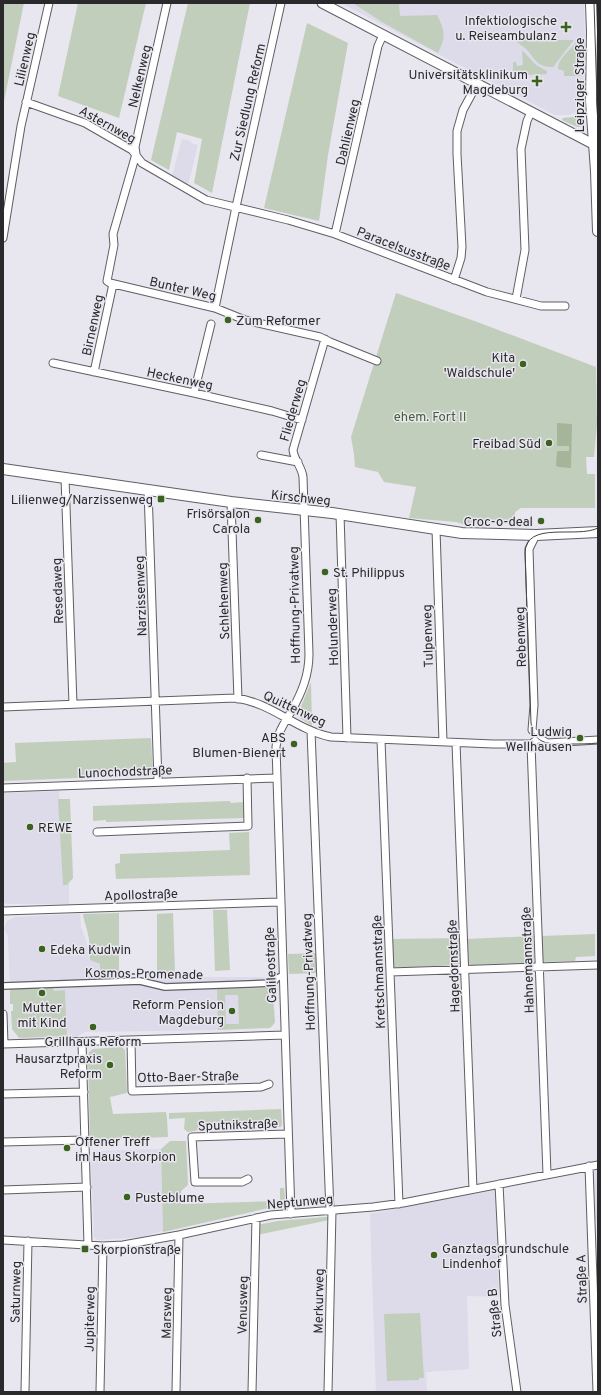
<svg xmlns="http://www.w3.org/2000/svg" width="601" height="1395" viewBox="0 0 601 1395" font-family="Overpass,sans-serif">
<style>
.built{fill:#dddae9}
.green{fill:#c2cebc;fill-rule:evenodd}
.water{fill:#a4b59a}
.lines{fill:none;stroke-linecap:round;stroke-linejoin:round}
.pedestrian-casing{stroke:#605e65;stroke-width:8}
.minor-casing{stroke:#605e65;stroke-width:9}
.tertiary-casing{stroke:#605e65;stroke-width:11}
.secondary-casing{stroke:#605e65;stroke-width:12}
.pedestrian{stroke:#fff;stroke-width:5.5}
.minor{stroke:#fff;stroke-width:7}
.tertiary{stroke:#fff;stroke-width:9}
.secondary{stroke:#fff;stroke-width:10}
.tram{stroke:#454447;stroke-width:1}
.poi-dot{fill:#3b631f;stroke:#e8e6ee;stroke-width:1.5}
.labels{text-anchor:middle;stroke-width:3;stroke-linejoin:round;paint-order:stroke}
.poi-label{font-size:13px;fill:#2a292c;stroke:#e8e6ee;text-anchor:end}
.street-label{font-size:13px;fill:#2a292c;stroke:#e8e6ee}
.park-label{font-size:13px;fill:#455f35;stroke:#e8e6ee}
</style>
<rect width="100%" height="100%" fill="#e8e6ee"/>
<path class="built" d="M341,3h243l1,41 -3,65 -12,6h-15z
M182,139l9,2v2l7,2 -10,40 -16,-9z
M59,791l5,85h5v28h-61l-4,-1 -1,-4v-106z
M80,914l1,13 5,13 3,19 11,5v14h35l53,-3 1,2h84l2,45 -2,3 -3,2 -53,3 -132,2 -8,5 -10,-1 -2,-46 -11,1 -1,-3 -43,1 -2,-53 -4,-7 3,-8 8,-4z
M161,1149l2,82 -22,6 -44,3 -3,-3 -3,-75 3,-11z
M598,1170v50h-4l-2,-47z
M495,1189l4,108 -32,-1 2,73 -43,3 1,20h-51l-6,-178z"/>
<path class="green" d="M3,3h21l-21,103z
M78,3h68l-27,115 -61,-22z
M188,3h62l-38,190 -18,-10 8,-44 -25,-7 -8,38 -18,-10z
M353,3h46l1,13 37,-1c8,16 9,21 1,38l-56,-31z
M307,23l41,20 -20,112 -9,66 -55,-13z
M523,32l13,1 18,7h20l-21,27c-16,0 -17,-7 -26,-17 -4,-4 -9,-7 -13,-10l-1,-5z
M585,39l-3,37h-18v-5l-6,-2c0,-12 14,-19 19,-29z
M522,50l14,15 11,6v3l-34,2v-14h3l1,4 6,-1z
M582,114l2,8 -4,5h-3l-15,-7 1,-2 10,-1z
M396,293l84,30 116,44 1,57 -3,33h-8l1,17h8v34h-74l-6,4v11l-49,2 -10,-3 -47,-4 7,-31 -32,-5 -6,-10 -23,-5 -1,-13 -3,-17z
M311,682l1,44 -12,-8 -2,-4z
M151,738l2,37 -150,6v-18l13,-1 -1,-19z
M58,799h12l3,79 -6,7h-4z
M230,801l1,2 13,-1v16l-138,4v-2l-13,1v-15z
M249,832l1,43 -134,4 -1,-15 5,-1v-9l110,-4 -1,-17z
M213,910h14l3,60 -15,1z
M119,913v62h-2l-1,2 -16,1v-14l-10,-4c-1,-7 0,-13 -1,-20 -1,-10 -5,-17 -6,-26z
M173,913l2,60 -18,1v-60z
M595,934v22l-19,1 -1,4 -30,1 -3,-2v-24z
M533,936l1,25 -1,2 -63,2 -2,-3 -1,-23z
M461,938v25l-3,2 -62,3 -3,-2 -1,-27z
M318,953v18l-2,2 -27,1 -1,-20z
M53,988l1,3 11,-1 2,46 -48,2 -7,-9 -1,-18h2v-7h-3v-15z
M272,988l3,34 -2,3 -3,3 -52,2 -1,-41zM225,995h13l1,29h-13z
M122,1047l3,3 2,43 -17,4 3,17 53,-2 1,6 1,19 -78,3 -2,-83 1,-5 4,-3z
M281,1109l1,14 -1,4 -18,1 -2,-3 -61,2 -1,3 -11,2 -4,-3 1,-11 -16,1v-6z
M170,1141h16l2,44 -7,6v13l99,-3v-13h4l1,10 -3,7 -119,27 -2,-83z
M326,1217h2l1,3 -72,15v-10l21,-4z
M420,1313l4,65h-5v2l-32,1 -3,-67z"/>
<path class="water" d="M557,423l15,1 -1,44 -12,-1 -3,-1 1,-15h12v-5h-12z"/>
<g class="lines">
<g class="pedestrian-casing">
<path id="pedestrian" d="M3,986l137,-5 25,6 108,-4 4,-5 5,-2"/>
</g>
<g class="minor-casing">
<path id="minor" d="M167,3l-32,144 1,7 -23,80 1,11 -7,36 3,2 105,25 30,12 75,17 10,5 47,19
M26,102l59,21 47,27 10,13 64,37 82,20 47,14 152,58 54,14h24
M335,234l43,-188 5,-11
M3,238l18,-112 28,-123
M454,280l7,-22 1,-11 -5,-93v-23l6,-21 14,-26
M516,299l9,-49 -4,-101 6,-28 4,-9
M215,308l21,-101 45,-204
M53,363l141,30 78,18 30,9
M94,372l19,-88
M194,393l17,-69
M261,455l37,7
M65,478l8,226
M148,490l10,291
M231,502l7,197
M340,514l7,224
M436,529l7,213
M536,535l-7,14 5,156 -2,25 7,8 8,5 51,-3
M3,707l232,-9c36,4 61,32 96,39l162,7h38l8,-6
M311,731l19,480
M381,740l18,464
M456,743l17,446
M531,744l16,430
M3,788l273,-10
M97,832l151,-6 -1,-48
M3,911l277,-9
M390,972l208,-7
M3,1014l1,30
M131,1040l1,51 129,-4 8,-3
M82,1042l6,203
M3,1044l282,-9
M3,1094l81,-2
M3,1142l82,-2
M589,1166l8,226
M248,1179l-6,3h-47l-3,-45 96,-3
M499,1184l6,121 12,87
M3,1190l84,-3
M291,1214l-15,-467c1,-14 9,-25 16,-37 10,-18 17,-35 17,-56l-6,-177c-1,-10 -9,-17 -10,-27l32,-111
M3,1240l100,6 20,-1 56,-10 92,-20 102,-8 30,-4 195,-38
M25,1392l3,-151
M100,1392l3,-146
M176,1392l3,-157
M252,1392l4,-174
M328,1392l4,-181"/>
</g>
<g class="tertiary-casing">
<path id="tertiary" d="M322,3l271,141"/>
</g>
<g class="secondary-casing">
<path id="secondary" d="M591,3l1,29 -1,69 5,70 2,60
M3,469l228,33 101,11 130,20 74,2 62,-3"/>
</g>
<use href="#pedestrian" class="pedestrian"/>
<use href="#minor" class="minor"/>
<use href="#tertiary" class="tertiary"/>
<use href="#secondary" class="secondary"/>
<path class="tram" d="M594,3l4,128
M598,528c-21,11 -72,-8 -73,25l6,170c3,23 20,21 39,21 9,0 19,0 28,-1"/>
</g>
<g class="poi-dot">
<path d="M564 21h4v4h4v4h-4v4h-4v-4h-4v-4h4z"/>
<path d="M535 75h4v4h4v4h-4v4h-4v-4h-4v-4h4z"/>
<circle cx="228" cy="320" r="4"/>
<circle cx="523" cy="364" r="4"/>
<circle cx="549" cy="443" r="4"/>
<rect x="157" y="495" width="8" height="8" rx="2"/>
<circle cx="258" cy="520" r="4"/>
<circle cx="541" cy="521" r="4"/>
<circle cx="325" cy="572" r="4"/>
<circle cx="580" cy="738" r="4"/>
<circle cx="294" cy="744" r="4"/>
<circle cx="30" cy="827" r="4"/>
<circle cx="42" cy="949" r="4"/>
<circle cx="42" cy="993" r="4"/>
<circle cx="232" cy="1011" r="4"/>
<circle cx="93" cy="1027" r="4"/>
<circle cx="110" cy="1065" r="4"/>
<circle cx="67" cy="1148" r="4"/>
<circle cx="127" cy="1197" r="4"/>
<rect x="81" y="1245" width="8" height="8" rx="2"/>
<circle cx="434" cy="1255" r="4"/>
</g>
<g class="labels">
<g class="poi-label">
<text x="557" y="25">Infektiologische<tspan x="557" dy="15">u. Reiseambulanz</tspan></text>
<text x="528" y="79">Universitätsklinikum<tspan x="528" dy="15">Magdeburg</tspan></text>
<text x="236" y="325" text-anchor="start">Zum Reformer</text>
<text x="515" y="362">Kita<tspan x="515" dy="15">'Waldschule'</tspan></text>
<text x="541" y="448">Freibad Süd</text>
<text x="153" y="504">Lilienweg/Narzissenweg</text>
<text x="250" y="518">Frisörsalon<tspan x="250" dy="15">Carola</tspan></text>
<text x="533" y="526">Croc-o-deal</text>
<text x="333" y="577" text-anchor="start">St. Philippus</text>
<text x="572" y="736">Ludwig<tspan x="572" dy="15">Wellhausen</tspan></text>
<text x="286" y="742">ABS<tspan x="286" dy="15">Blumen-Bienert</tspan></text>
<text x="38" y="832" text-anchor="start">REWE</text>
<text x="50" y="954" text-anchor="start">Edeka Kudwin</text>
<text x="224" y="1009">Reform Pension<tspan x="224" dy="15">Magdeburg</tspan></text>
<text x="42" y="1012" text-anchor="middle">Mutter<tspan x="42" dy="15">mit Kind</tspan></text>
<text x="93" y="1046" text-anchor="middle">Grillhaus Reform</text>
<text x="102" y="1063">Hausarztpraxis<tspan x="102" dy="15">Reform</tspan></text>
<text x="75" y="1146" text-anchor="start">Offener Treff<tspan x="75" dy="15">im Haus Skorpion</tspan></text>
<text x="135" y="1202" text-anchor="start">Pusteblume</text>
<text x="442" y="1253" text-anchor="start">Ganztagsgrundschule<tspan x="442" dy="15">Lindenhof</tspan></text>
<text x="93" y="1254" text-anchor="start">Skorpionstraße</text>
</g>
<g class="street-label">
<text transform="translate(24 59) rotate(-77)" y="5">Lilienweg</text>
<text transform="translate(139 76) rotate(-77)" y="5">Nelkenweg</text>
<text transform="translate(579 85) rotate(-90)" y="5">Leipziger Straße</text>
<text transform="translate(247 102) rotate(-77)" y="5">Zur Siedlung Reform</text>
<text transform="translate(108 124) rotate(29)" y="5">Asternweg</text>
<text transform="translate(347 132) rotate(-77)" y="5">Dahlienweg</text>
<text transform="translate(404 248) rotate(21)" y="5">Paracelsusstraße</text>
<text transform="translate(183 288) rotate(13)" y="5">Bunter Weg</text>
<text transform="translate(92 325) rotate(-78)" y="5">Birnenweg</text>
<text transform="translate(180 378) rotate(12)" y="5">Heckenweg</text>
<text transform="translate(292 410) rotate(-74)" y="5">Fliederweg</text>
<text transform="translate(301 497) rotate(6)" y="5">Kirschweg</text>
<text transform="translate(57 591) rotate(-92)" y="5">Resedaweg</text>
<text transform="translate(140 596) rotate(-92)" y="5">Narzissenweg</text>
<text transform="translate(223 601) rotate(-92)" y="5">Schlehenweg</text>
<text transform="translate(294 605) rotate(-91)" y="5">Hoffnung-Privatweg</text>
<text transform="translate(332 627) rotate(-92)" y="5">Holunderweg</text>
<text transform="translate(427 636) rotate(-92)" y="5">Tulpenweg</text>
<text transform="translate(520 637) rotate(-92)" y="5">Rebenweg</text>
<text transform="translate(295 708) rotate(25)" y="5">Quittenweg</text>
<text transform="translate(125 771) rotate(-2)" y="5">Lunochodstraße</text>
<text transform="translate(141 894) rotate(-2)" y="5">Apollostraße</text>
<text transform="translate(527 960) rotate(-92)" y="5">Hahnemannstraße</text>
<text transform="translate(270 965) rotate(-92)" y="5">Galileostraße</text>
<text transform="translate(453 966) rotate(-92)" y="5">Hagedornstraße</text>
<text transform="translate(308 972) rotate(-92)" y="5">Hoffnung-Privatweg</text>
<text transform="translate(378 972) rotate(-92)" y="5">Kretschmannstraße</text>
<text transform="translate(144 973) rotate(1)" y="5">Kosmos-Promenade</text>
<text transform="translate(188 1076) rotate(-1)" y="5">Otto-Baer-Straße</text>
<text transform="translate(238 1124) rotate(-2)" y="5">Sputnikstraße</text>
<text transform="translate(300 1201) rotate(-5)" y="5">Neptunweg</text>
<text transform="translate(581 1279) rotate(-92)" y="5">Straße A</text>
<text transform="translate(15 1292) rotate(-89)" y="5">Saturnweg</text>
<text transform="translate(318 1301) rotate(-89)" y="5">Merkurweg</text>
<text transform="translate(242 1305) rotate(-89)" y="5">Venusweg</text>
<text transform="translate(166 1313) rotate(-89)" y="5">Marsweg</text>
<text transform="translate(494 1313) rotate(-96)" y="5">Straße B</text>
<text transform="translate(89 1319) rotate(-89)" y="5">Jupiterweg</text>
</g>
<g class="park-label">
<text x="430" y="421">ehem. Fort II</text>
</g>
</g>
<rect width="601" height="1395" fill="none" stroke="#2a292c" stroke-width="8"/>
</svg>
